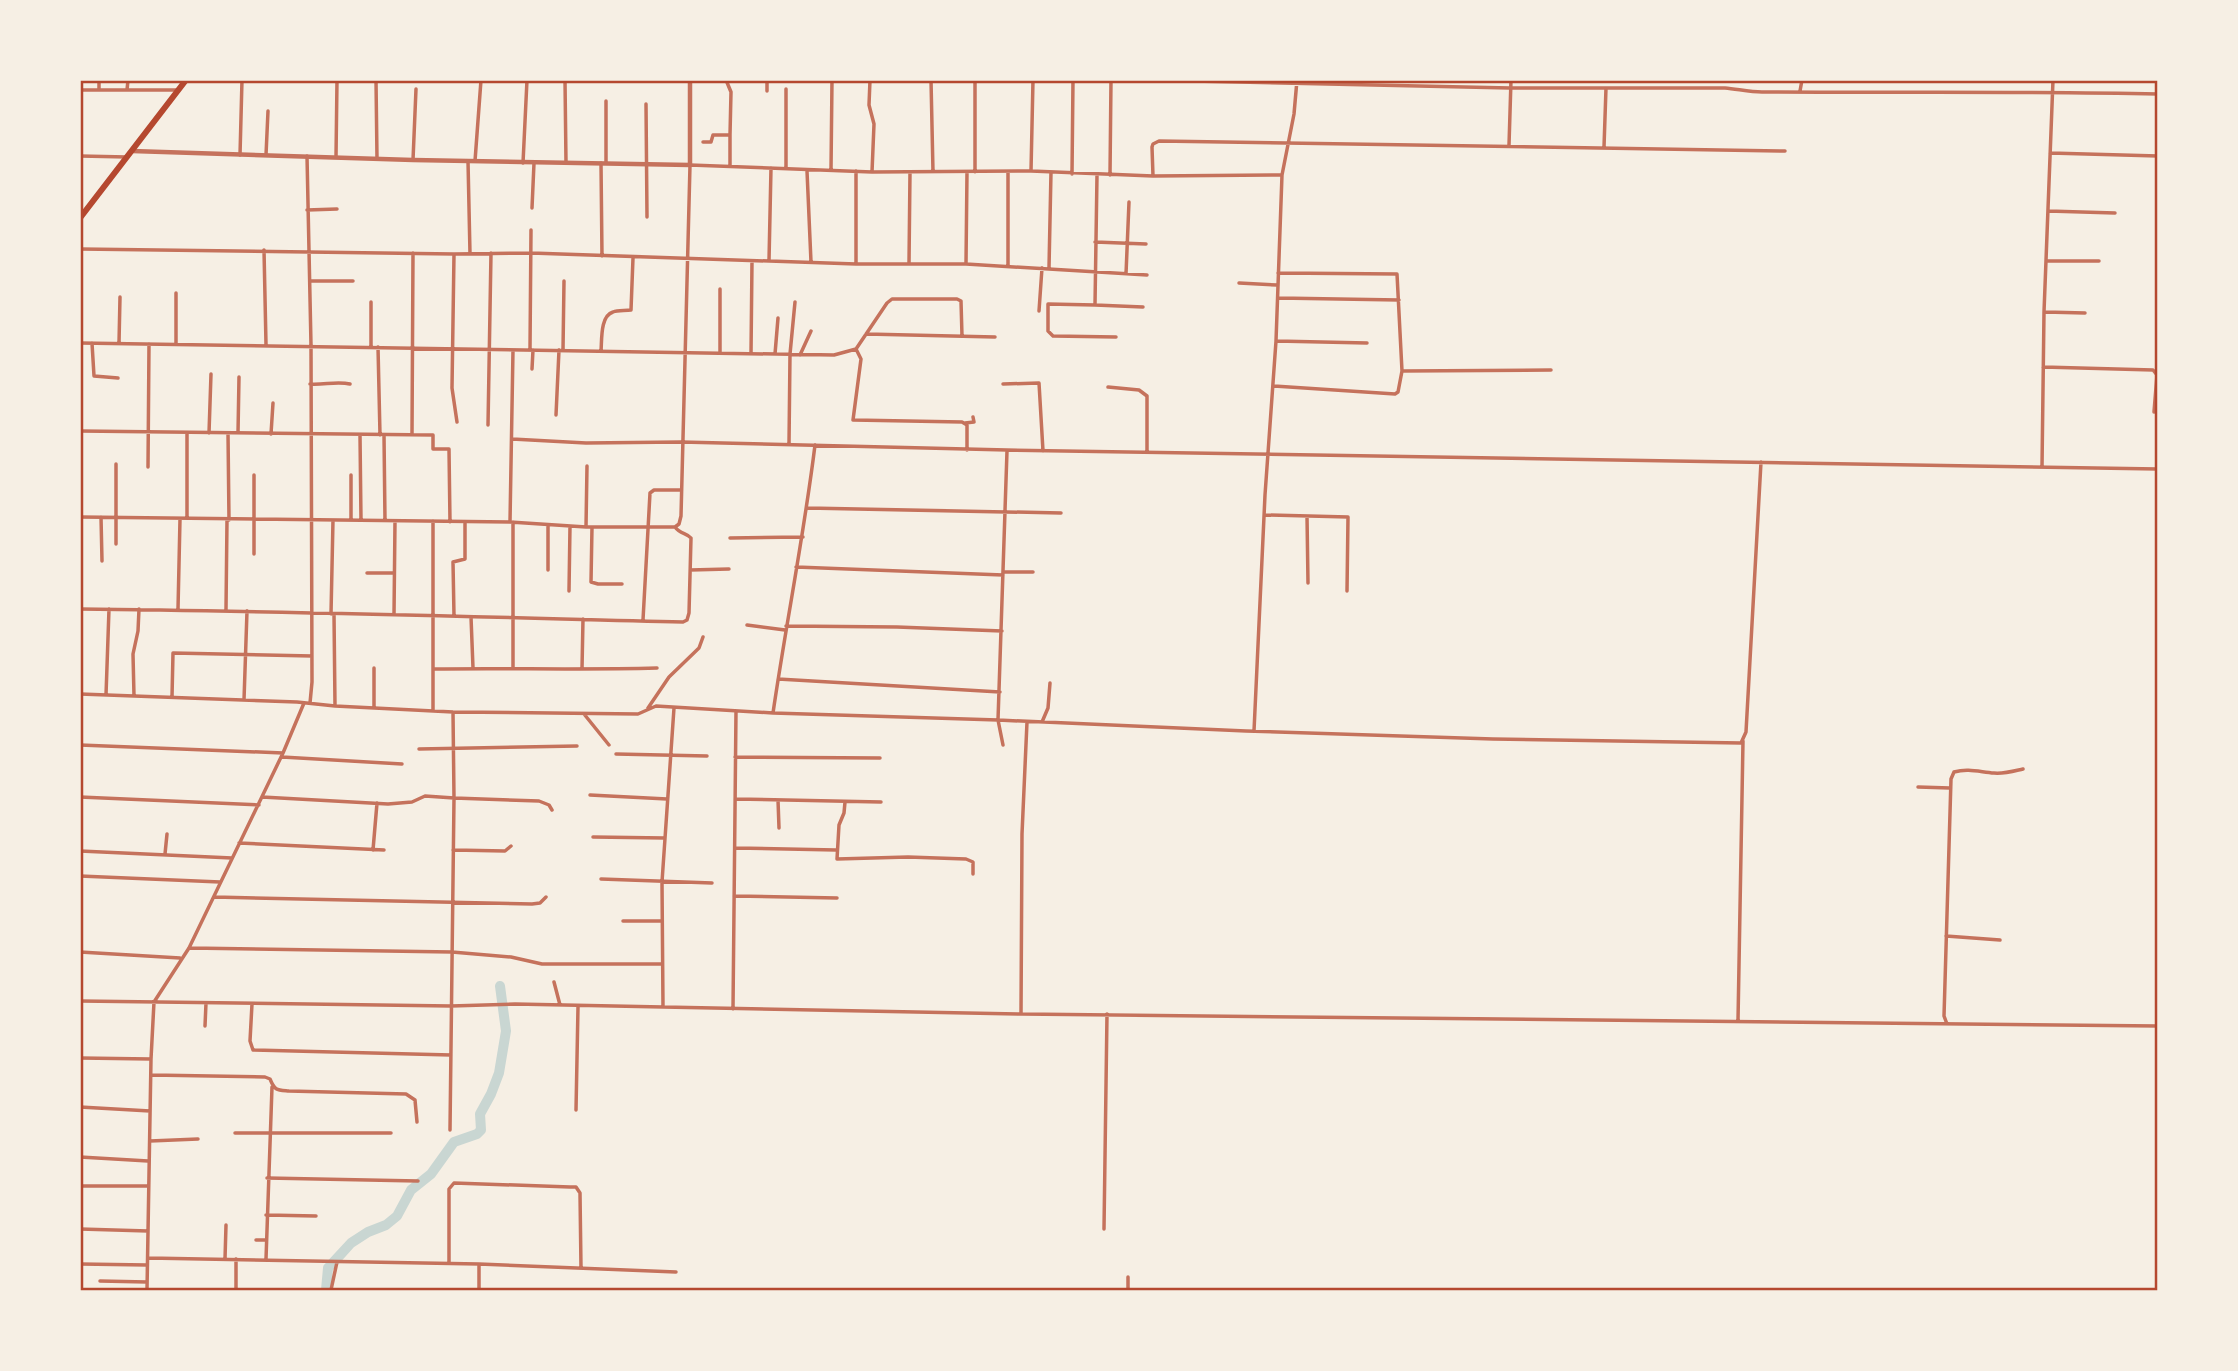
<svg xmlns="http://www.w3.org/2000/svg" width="2238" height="1371" viewBox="0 0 2238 1371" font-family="'Open Sans',sans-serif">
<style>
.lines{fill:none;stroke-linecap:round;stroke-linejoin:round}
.river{stroke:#c9d6d2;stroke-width:10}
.minor{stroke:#c5725c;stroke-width:3.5}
.tertiary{stroke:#c5725c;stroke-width:4.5}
.primary{stroke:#b5482f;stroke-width:6}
.neatline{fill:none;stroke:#b5482f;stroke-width:2.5}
</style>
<rect width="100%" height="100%" fill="#f6efe4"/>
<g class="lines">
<path class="river" d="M326,1290l2,-22 13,-14 10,-11 17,-11 18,-7 11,-9 14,-26 20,-16 23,-32 23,-8 4,-4 -1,-16 11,-20 8,-21 7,-42 -6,-45"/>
<path class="minor" d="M376,80l1,79
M565,80l1,83
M767,80v11
M870,80l-1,25 5,19 -2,48
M931,80l2,92
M975,80v92
M1148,80l362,8h215c12,1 25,4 37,4 132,1 264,-1 396,2
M786,89v80
M80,90h96
M99,90v-10
M127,90l1,-10
M1800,91l2,-11
M606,101v61
M646,104l1,113
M703,142h8l2,-7h17l1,-43 -5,-12
M1509,145l2,-65
M1604,147l2,-59
M2050,153l108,3
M240,155l2,-75
M266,155l2,-44
M80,156l47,1
M307,156l4,189 1,337 -2,21
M336,157l1,-77
M413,160l3,-71
M468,161l2,93
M475,161l6,-81
M523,163l4,-83
M601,163l1,93
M730,166v-31
M831,170l1,-90
M807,171l4,91
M856,171v93
M1031,171l2,-91
M1008,173v92
M1072,174l1,-94
M1097,175l-2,130 -47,-1v27l5,5 63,1
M1110,175l1,-95
M1153,176l-1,-29 1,-3 6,-3 626,10
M532,208l2,-45
M307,210l30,-1
M2048,211l67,2
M1095,242l51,2
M80,249l374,5 77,-1 325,11h110l181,11
M264,250l2,94
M454,254l-2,134 5,34
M769,261l2,-93
M2046,261h53
M909,264l1,-92
M966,264l1,-92
M1049,268l2,-96
M1278,273l119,1 5,97
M1126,274l3,-72
M310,281h43
M1239,283l38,2
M1278,298l121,2
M371,302v45
M1095,305l48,2
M1039,311l3,-43
M2045,312l40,1
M866,334l129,3
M1276,341l91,2
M80,343l754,12 22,-6 31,-46 5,-4h65l4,2 1,35
M92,343l2,33 24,2
M119,343l1,-46
M176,344v-51
M378,347l2,88
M856,349l5,10 -8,61 109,2 5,3v25
M530,350l1,-120
M563,350l1,-69
M601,351c1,-11 -1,-35 12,-39 5,-2 12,-1 18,-2l2,-52
M720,353v-64
M751,354l1,-93
M775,354l3,-36
M800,355l11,-24
M2043,367l110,3 4,5 -3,37
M532,369l1,-19
M310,384c14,1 27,-3 40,0
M1003,384l36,-1 4,68
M1274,386l121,8 3,-2 4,-21 149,-1
M1108,387l31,3 8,6v56
M556,415l3,-65
M965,423l9,-1 -1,-5
M488,425l3,-172
M80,431l353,4v14h16l1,73
M187,433v85
M209,433l2,-59
M228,433l1,87
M238,433l1,-56
M271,434l2,-31
M360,435l1,85
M384,435l1,86
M412,435l1,-182
M512,439l74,4 95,-1 326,8 1151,19
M789,444l1,-90 5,-52
M148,467l1,-123
M2042,467l2,-155 9,-232
M254,475v79
M351,475v45
M807,508l254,5
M1265,515l83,2 -1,74
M1307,516l1,67
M80,517l430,5 76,5h89l4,-3 2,-8 9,-351 182,7 159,-1 122,5 129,-1
M101,517l1,44
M433,521v190
M510,522l3,-172
M513,522v145
M586,527l1,-61
M592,527l-1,55 7,2h24
M730,538l73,-1
M116,544v-80
M796,567l207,8
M548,570v-45
M690,570l39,-1
M1003,572h30
M367,573h27
M569,591l1,-65
M80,609c201,2 402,8 603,13l4,-2 2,-7 2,-75c-4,-5 -11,-4 -16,-11
M178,609l2,-90
M226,609l1,-89
M331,614l2,-94
M334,614l1,92
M394,615l1,-94
M454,616l-1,-54 12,-3v-37
M471,617l2,51
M643,620l7,-127 4,-3h26
M747,625l38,5
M786,626l111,1 105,4
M433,669c75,-1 149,1 224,-1
M582,669l1,-50
M778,679l222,13
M80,694l217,8 38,4 118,6 185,2 18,-8 117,7c13,-89 31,-178 42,-268
M106,695l3,-86
M134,696l-1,-42 5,-23 1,-22
M172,697l1,-44 139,3
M244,700l3,-89
M374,708v-40
M648,708l21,-31 30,-29 4,-11
M773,713l225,7 9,-269
M584,714l25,31
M1042,722l6,-14 2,-25
M1254,731l11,-236 11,-154 6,-166 12,-61 3,-34
M80,745l203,8
M1003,745l-5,-25 248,11 247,8 248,4 5,-11 15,-270
M419,749l158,-3
M616,754l91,2
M282,757l120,7
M735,757l145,1
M1918,787l32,1
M590,795l77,4
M80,797l179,8
M262,797l126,7 24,-2 13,-6 29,2 -1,-86
M735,799l146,3
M778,800l1,28
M845,802l-1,11 -5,12 -2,34 71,-2 58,2 7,3v12
M593,837l72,1
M239,843l145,7
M735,848l101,2
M373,850l4,-47
M453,850l52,1 6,-5
M80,851l152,7
M165,854l2,-20
M80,876l140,6
M601,879l111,4
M734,896l103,2
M214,897l318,7 8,-1 6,-6
M623,921h39
M1946,936l54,4
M189,948l263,4 59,5 31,7h119
M80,952l100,6
M554,982l6,23
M80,1001l371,5 64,-2 148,3 -1,-125 12,-174
M252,1004l-2,37 3,9 198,5
M663,1007l358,7 1137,12
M733,1009l3,-298
M1021,1014l1,-180 5,-112
M1738,1021l5,-280
M1947,1024l-3,-8 7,-237 3,-7c14,-4 26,0 40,1 10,1 20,-2 29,-4
M205,1026l1,-23
M80,1058l71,1
M151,1075l114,2 5,2c5,12 7,11 19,12l117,3 9,6 2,22
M80,1107l70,4
M576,1110l2,-103
M450,1130l4,-332 85,3 10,4 3,5
M235,1133h156
M150,1141l48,-2
M80,1157l68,4
M267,1178l151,3
M80,1186h68
M266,1215l50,1
M80,1229l68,2
M1104,1229l3,-215
M2157,1232h1
M256,1240h10
M148,1258l331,6 197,8
M225,1259l1,-34
M266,1259l6,-172
M449,1263v-74l5,-6 116,4h6l4,6 1,75
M80,1264l67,1
M100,1281l47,1
M147,1290l4,-231 3,-57 35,-54 94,-195 21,-50
M236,1290v-31
M331,1290l6,-28
M479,1290v-26
M1128,1290v-13"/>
<path class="tertiary" d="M132,151l281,9 277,5v-85"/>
<path class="primary" d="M80,218l106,-138"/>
</g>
<rect width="2238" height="1371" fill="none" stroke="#f6efe4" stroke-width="164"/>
<rect x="82" y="82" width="2074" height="1207" class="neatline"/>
</svg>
